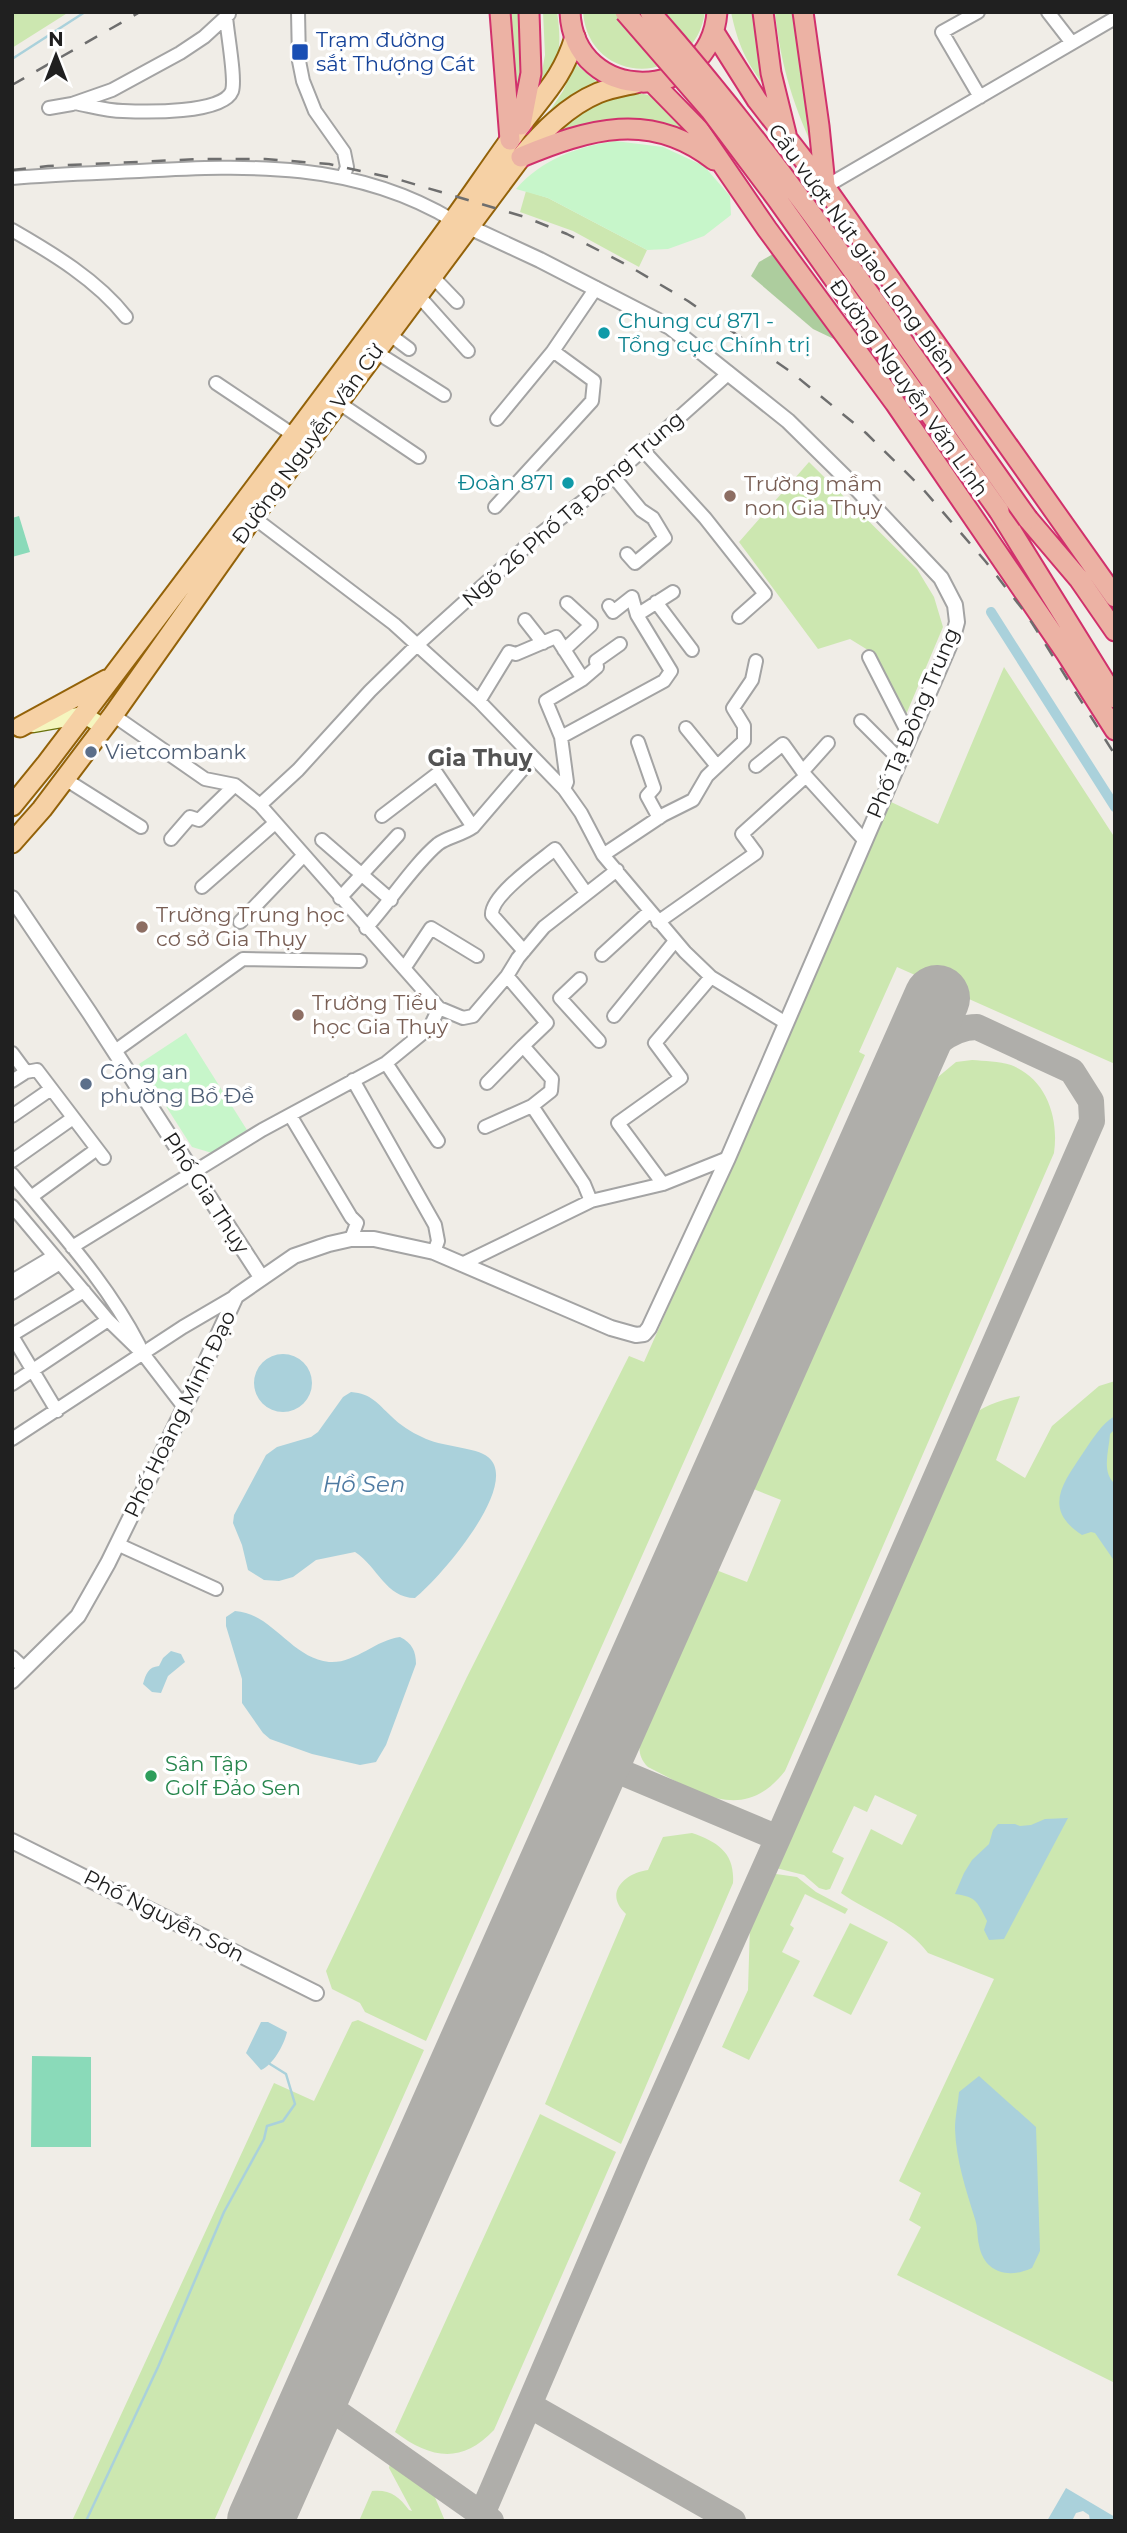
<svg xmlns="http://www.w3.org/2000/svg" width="1127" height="2533" viewBox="0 0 1127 2533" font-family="Montserrat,sans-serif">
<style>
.grass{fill:#cce7b0}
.forest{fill:#adcd9e}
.park{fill:#c7f6ca}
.pitch{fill:#8adab9}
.water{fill:#aad1db}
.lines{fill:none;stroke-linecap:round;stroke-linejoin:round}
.stream{stroke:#aad1db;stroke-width:2.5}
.canal{stroke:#aad1db;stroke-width:10}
.taxiway{stroke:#afaeaa;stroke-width:26}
.runway{stroke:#afaeaa;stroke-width:66}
.minor-casing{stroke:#a4a4a4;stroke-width:16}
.tertiary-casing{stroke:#a4a4a4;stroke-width:18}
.secondary-casing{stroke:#69720c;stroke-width:19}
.primary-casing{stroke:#936209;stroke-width:23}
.trunk-casing{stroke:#d1316c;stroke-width:23}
.minor{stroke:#fff;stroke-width:12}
.tertiary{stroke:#fff;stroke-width:14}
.secondary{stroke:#f5f6bf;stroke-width:16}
.primary{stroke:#f6d1a5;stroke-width:19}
.trunk{stroke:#ecb2a4;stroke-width:19}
.rail{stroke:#6e6e6e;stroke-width:2.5;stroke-dasharray:14 14;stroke-linecap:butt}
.trunk-bridge-casing{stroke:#d1316c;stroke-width:23;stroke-linecap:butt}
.trunk-bridge{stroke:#ecb2a4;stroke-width:19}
.transit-dot{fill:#1a4fb4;stroke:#fff;stroke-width:2.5}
.culture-dot{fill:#0f9aa8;stroke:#fff;stroke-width:2.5}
.education-dot{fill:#8d6e63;stroke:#fff;stroke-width:2.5}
.service-dot{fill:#5c6f8a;stroke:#fff;stroke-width:2.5}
.leisure-dot{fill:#2e9e5b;stroke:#fff;stroke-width:2.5}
.labels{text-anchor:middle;stroke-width:7;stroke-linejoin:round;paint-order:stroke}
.transit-label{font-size:21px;fill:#164399;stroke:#fff;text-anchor:start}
.street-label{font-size:21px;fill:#202020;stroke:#fff}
.culture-label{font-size:21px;fill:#0d838f;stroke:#fff;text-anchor:start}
.education-label{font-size:21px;fill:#785e54;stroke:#fff;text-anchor:start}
.service-label{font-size:21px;fill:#4e5e75;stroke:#fff;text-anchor:start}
.leisure-label{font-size:21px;fill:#27864d;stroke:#fff;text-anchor:start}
.neighbourhood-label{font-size:23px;font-weight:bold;fill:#535353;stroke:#fff}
.water-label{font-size:23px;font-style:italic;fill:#4e7aa2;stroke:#fff}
</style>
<rect width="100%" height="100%" fill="#f0ede7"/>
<path class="grass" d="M12,12h57l-57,36z
M510,12h16l4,28 -15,67z
M543,12h14c6,39 1,54 -20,86l8,-43z
M583,12h122c-11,75 -116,76 -122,0z
M731,12h29l13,85c-24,-30 -34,-47 -42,-85z
M775,12h26l17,146c-24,-50 -37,-90 -43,-146z
M571,60l27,23 -38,25 -57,64 -402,536v-3l367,-490 71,-88 24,-36 5,-11z
M634,93c30,0 48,27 68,47 -57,-14 -89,-31 -145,-3 18,-27 47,-38 77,-44z
M526,191l22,7 99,52 -8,17 -66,-36 -53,-19z
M809,462l108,107 17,28 9,30 -38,90 -29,-62 -26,-16 -32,10 -79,-107z
M1004,667l111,171v226l-218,-97 -38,85 6,3 -439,986 -61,-29 -5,-9 -28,-14 -6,-18 141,-294 162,-321 15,6 247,-560 47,22z
M972,1060c12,1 27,1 39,5 36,14 48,53 43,88l-269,618c-43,55 -88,20 -137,-4 -12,-12 -9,-23 -5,-38l73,-159 31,12 34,-82 -30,-12 181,-406 24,-20z
M1115,1381v1002l-218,-108 24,-48 -12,-7 12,-27 -22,-12 95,-202 -66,-26c-20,-28 -60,-41 -87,-60l30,-64 31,16 15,-30 -42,-20 -8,17 -13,-6 -22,46 12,6 -14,31 -4,1 -7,-2 -15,-13 -32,-8 194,-447c16,-14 33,-20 54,-24l-24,64 29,18 27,-52 47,-40z
M692,1833c26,9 43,20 41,50l-112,261 -76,-40 81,-190c-23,-21 -1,-41 22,-44l15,-33z
M769,1873l28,4 19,15 32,17 -3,5 -40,-20 -15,31 4,3 -12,24 18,9 -51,99 -27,-13 26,-57 2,-65 4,-18z
M850,1923l38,19 -37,73 -38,-19z
M358,2020l66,30 -210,471h-142l202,-438 40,18 38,-79z
M540,2114l76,38 -122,278c-33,35 -64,28 -99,2z
M390,2463l44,32 11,26h-86l13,-30c17,-2 27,5 37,19l3,1 -23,-43z"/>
<path class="forest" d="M773,254l63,86 -23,-11 -62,-53 8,-14z"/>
<path class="park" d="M615,141l48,6 41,19 26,30 1,19 -27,21 -36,13 -21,1 -99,-52 -32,-9c26,-30 61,-42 99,-48z
M186,1033l61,97 -35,23 -20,-6 -53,-83z"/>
<path class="pitch" d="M19,516l11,36 -18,5v-39z
M32,2056l59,1v90h-60z"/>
<path class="water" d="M254 1383a29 29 0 1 1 58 0a29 29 0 1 1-58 0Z
M351,1392c21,2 26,11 40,24 9,9 20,16 31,21 18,10 55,10 66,20 34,27 -49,122 -73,141 -29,0 -38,-32 -60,-46l-39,8 -23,17 -14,4 -15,-1 -16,-10 -6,-25 -9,-22 1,-8 32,-60 11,-8 34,-10 7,-5 25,-35z
M1115,1416v13l-5,5c-1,17 -9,38 5,50v78l-20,-29 -4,-1 -9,3c-40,-26 -19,-52 1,-82 9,-13 18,-29 32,-37z
M235,1611c37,2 56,47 94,51 26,2 46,-22 71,-25 12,6 16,14 16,27l-30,81 -10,17 -16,3 -48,-11 -42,-15 -7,-6 -21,-30v-24l-16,-53v-9z
M171,1651l10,3 4,8 -17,14 -7,17 -9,-1 -9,-8c3,-10 5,-17 16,-18l4,-8z
M1068,1818l-64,121 -15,1 -5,-10 3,-9c-10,-19 -10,-24 -32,-27l9,-21 8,-13 17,-16 4,-14 5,-6h17l5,2 11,-1 14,-6z
M261,2022h7l19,10c-3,13 -14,33 -26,38l-15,-17z
M979,2076l57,51 4,124 -8,17c-23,11 -48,5 -53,-23 -2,-9 -1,-17 -4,-26 -9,-29 -19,-59 -20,-90 0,-12 3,-25 4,-37z
M1066,2488l49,29v4h-25l-1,-6 -6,-4 -7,2 -4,8h-25z"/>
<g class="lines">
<path class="stream" d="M12,59l73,-47
M86,2521l72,-154 66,-155 40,-73 3,-13 16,-5 12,-17 -9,-30 -16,-10"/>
<path class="canal" d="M991,612l124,195"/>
<path class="taxiway" d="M597,1762l181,76
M315,2397l176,124
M529,2405l204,116
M479,2521l157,-365 142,-318 314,-717 -1,-20 -19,-30 -95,-44c-34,0 -57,33 -78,57"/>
<path class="runway" d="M260,2521l677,-1523"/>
<g class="minor-casing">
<path id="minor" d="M298,12l1,49 4,20 12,30 29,41 3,15 -4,10
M978,12l-36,20 38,65
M1048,12l24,31
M75,103c16,3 32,8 48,8 22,1 100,3 109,-20 4,-12 -5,-59 -6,-75
M49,108l23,-4 40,-14 68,-37 24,-16 25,-23
M12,178c42,-4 85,-5 127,-7 111,-6 216,-10 315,50
M825,187l290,-169
M12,230c40,23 85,50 114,87
M432,276l25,26
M418,295l50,56
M389,334l20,15
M376,352l68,43
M216,383l79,53
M339,403l80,54
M497,419l56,-68
M642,449l63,69 60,76 -26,23
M613,476l28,34 12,8 12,20 -30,25 -8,-9
M495,507l97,-106 2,-20 -41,-30 43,-63
M253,517l141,107 85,77 85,88 17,24 22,42 82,97 26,25 75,46
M656,602l36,48
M609,606l4,6 19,-15 5,18
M525,620l18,23
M564,650l27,-25 -24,-22
M869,657l41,80
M479,701l30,-49 7,2 40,-17 27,42
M113,715l92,64 30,6 25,20 179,203 24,10 10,-2 34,-40 11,-18 26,-31 73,-57
M861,721l39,39
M686,728l31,38
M561,737l-15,-36 37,-22 14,-12 -1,-6 24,-17
M638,742l16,46 -7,8 12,22
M756,766l27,-22 23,32 58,64
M803,771l25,-28
M65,779l76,48
M564,789l3,-7 -6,-45 103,-56 7,-10 -34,-56 36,-23
M260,805l38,-35 72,-79 47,-46 123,-111 59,-45 130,-116
M382,816l55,-42 36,53
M171,839l19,-22 9,3 36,-35
M322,840l69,60
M603,855l60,-40 30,-15 14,-24 37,-35v-15l-11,-18 19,-28 4,-19
M202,887l73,-64
M340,898l58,-63
M240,922l63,-66
M658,922l98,-69 -14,-19 64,-58
M366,928c23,-25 48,-64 72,-84 9,-7 24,-9 35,-17l60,-70
M524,951l-32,-36c-2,-19 48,-54 63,-66l31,44
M602,955l48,-44
M405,967l26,-39 46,28
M507,976l40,47 -24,23 29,33 -1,12 -19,15 52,78 7,17
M580,979l-20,19 39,43
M614,1016l61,-75
M115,1051l128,-92 117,2
M12,1053l14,19 11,-2 67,88
M386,1063l52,78
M353,1080l82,145 3,16 -4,11
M12,1081l14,-9
M487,1083l36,-37
M290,1115l61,102 6,6 -6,16
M12,1116l39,-27
M485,1127l47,-21
M12,1161l61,-43
M12,1174c45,55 94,107 127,171
M663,1184l-45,-61 63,-45 -26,-35 56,-66
M31,1197l66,-48
M12,1206l96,114 36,35 40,52
M72,1247l190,-117 124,-67 44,-36 9,-19
M462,1264l129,-63 72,-17 65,-26
M12,1281l42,-25
M12,1293l48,-30
M12,1335l72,-44
M12,1336l45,75
M12,1384l96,-64
M12,1439l171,-112 53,-31
M117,1544l99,45
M12,1657l13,12"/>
</g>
<g class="tertiary-casing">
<path id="tertiary" d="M12,898l77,114 172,265
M12,1681l66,-65 30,-53 83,-169 45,-98 58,-40 35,-12 22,-5h23l60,13 177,76 25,7 8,-1 5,-6 79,-170 225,-521 4,-15 -2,-17 -14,-27 -85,-90 -68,-67 -118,-94 -130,-67 -71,-33
M12,1841l304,152"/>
</g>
<g class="secondary-casing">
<path id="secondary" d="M33,724l51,-9 20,12"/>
</g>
<g class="primary-casing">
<path id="primary" d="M20,727l86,-47
M12,806l35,-43c129,-170 258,-340 384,-512 31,-41 59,-84 89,-125 24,-32 43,-49 55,-89
M12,843l30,-34 71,-94 140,-198 268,-360c21,-25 46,-51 77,-64 12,-5 25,-7 38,-10"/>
</g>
<g class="trunk-casing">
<path id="trunk" d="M500,12l10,128
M570,12c4,93 140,94 147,0
M763,12l8,61 15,61
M803,12l16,114 6,59
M714,32l43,68 68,87 290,410
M653,83l46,47 68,99 128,174 171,250 49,77
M521,125l10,-52 -2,-61
M521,157c68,-28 129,-47 193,3
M999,511l116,187
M1028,519l51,60 36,52"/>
</g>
<use href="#minor" class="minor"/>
<use href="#tertiary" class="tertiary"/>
<use href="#secondary" class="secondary"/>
<use href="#primary" class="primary"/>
<use href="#trunk" class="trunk"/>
<path class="rail" d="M12,85l128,-73
M12,170l36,-4 153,-7h64l64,5 68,15 128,38 42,17 60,31 61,36 103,71 75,61 56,55 64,74 41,53 88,140"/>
<g class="trunk-bridge-casing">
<path id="trunk-bridge" d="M625,12l86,99 66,88 222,312
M650,12c140,158 256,336 378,507"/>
</g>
<use href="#trunk-bridge" class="trunk-bridge"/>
</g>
<rect class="transit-dot" x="291" y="43" width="18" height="18" rx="3.5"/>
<g class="culture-dot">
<circle cx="604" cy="333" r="7"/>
<circle cx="568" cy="483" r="7"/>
</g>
<g class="education-dot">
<circle cx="730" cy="496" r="7"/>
<circle cx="142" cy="927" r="7"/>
<circle cx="298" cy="1015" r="7"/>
</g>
<g class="service-dot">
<circle cx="91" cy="752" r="7"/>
<circle cx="86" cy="1084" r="7"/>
</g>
<circle class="leisure-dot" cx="151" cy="1776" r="7"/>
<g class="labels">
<g class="transit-label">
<text x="316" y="47">Trạm đường<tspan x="316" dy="24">sắt Thượng Cát</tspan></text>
</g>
<g class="street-label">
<text transform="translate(862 249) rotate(54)" y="7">Cầu vượt Nút giao Long Biên</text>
<text transform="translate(909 388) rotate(55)" y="7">Đường Nguyễn Văn Linh</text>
<text transform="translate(308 444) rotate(-54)" y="7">Đường Nguyễn Văn Cừ</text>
<text transform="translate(573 509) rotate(-41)" y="7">Ngõ 26 Phố Tạ Đông Trung</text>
<text transform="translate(913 723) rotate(-67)" y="7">Phố Tạ Đông Trung</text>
<text transform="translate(206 1193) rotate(57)" y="7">Phố Gia Thụy</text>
<text transform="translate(180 1414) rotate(-64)" y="7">Phố Hoàng Minh Đạo</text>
<text transform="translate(164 1916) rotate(27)" y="7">Phố Nguyễn Sơn</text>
</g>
<g class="culture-label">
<text x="618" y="328">Chung cư 871 -<tspan x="618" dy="24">Tổng cục Chính trị</tspan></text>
<text x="554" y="490" text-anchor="end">Đoàn 871</text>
</g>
<g class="education-label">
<text x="744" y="491">Trường mầm<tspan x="744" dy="24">non Gia Thụy</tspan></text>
<text x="156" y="922">Trường Trung học<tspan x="156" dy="24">cơ sở Gia Thụy</tspan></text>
<text x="312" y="1010">Trường Tiểu<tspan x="312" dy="24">học Gia Thụy</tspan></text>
</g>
<g class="service-label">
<text x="105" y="759">Vietcombank</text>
<text x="100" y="1079">Công an<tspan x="100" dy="24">phường Bồ Đề</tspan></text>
</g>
<g class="leisure-label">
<text x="165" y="1771">Sân Tập<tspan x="165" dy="24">Golf Đảo Sen</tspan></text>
</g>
<g class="neighbourhood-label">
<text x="480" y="766">Gia Thuỵ</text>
</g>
<g class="water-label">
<text x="364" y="1492">Hồ Sen</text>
</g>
</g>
<rect width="1127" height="2533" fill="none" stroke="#202020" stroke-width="28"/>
<g transform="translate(56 56)" stroke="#ffffff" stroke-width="5" paint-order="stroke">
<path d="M0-5L12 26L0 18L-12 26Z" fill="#202020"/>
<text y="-10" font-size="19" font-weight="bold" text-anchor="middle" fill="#202020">N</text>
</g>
</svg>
